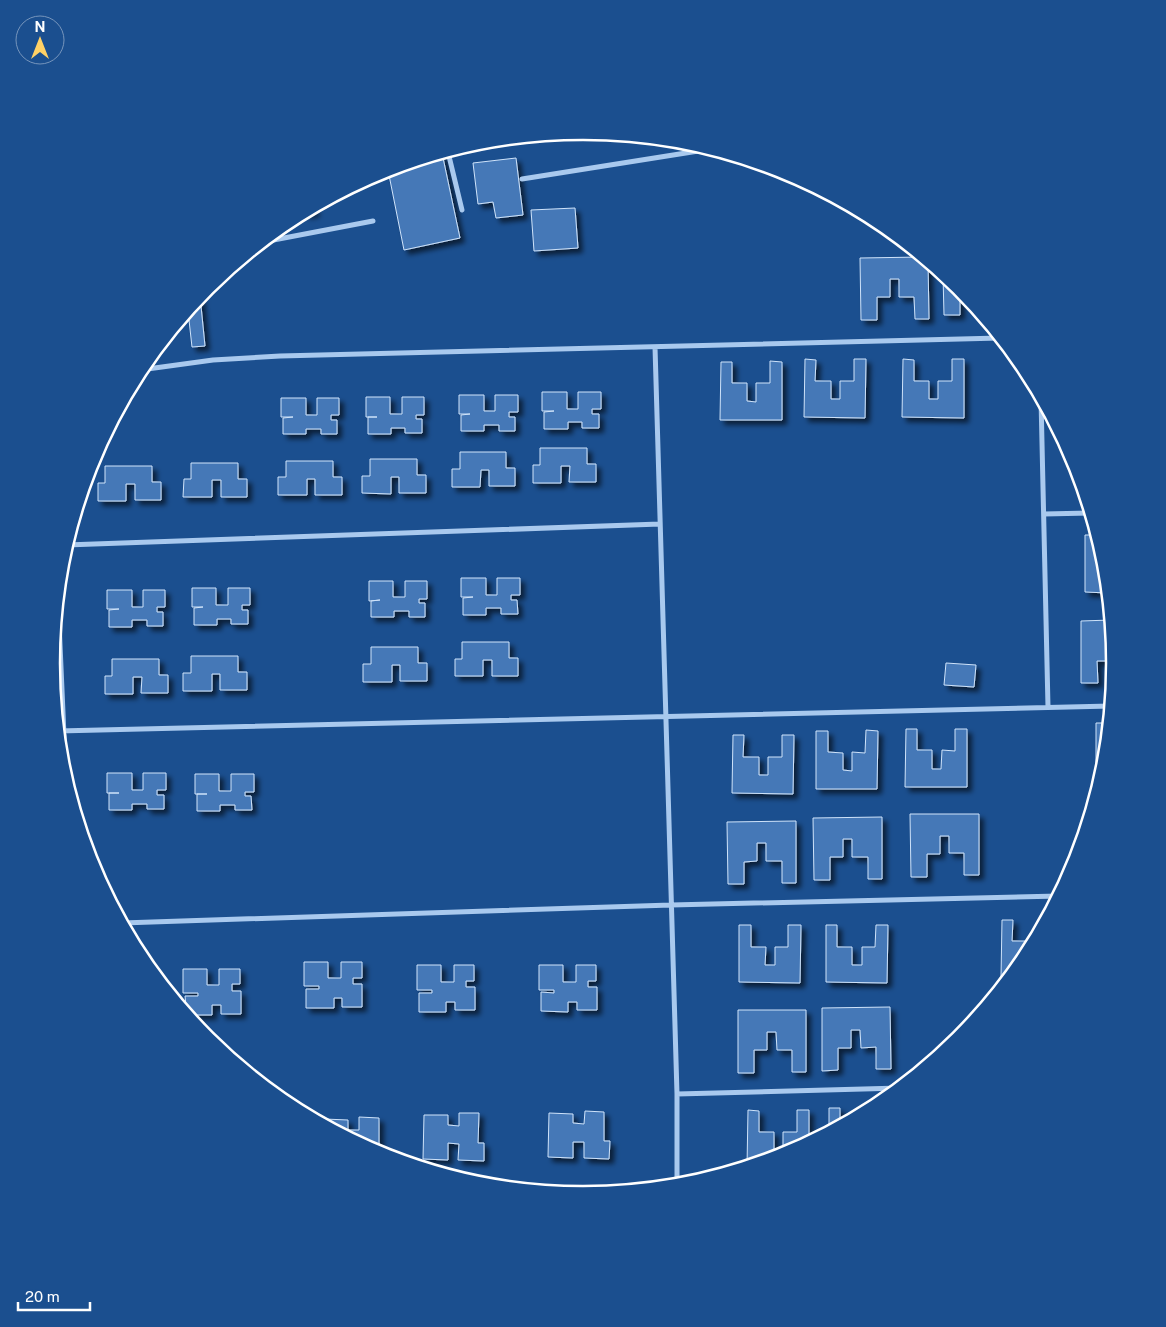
<svg xmlns="http://www.w3.org/2000/svg" width="1166" height="1327" viewBox="0 0 1166 1327" font-family="'Public Sans',sans-serif">
<style>
.building{fill:#4478b7;stroke:#cfe3fa;filter:url(#shadow)}
.lines{fill:none;stroke-linecap:round;stroke-linejoin:round}
.minor{stroke:#a9c9ee;stroke-width:5}
.rim{fill:none;stroke:#fff;stroke-width:2.5}
</style>
<defs>
<filter id="shadow"><feDropShadow dx="4.5" dy="4.5" stdDeviation="2.5" flood-color="#0009"/></filter>
</defs>
<rect width="100%" height="100%" fill="#1b4f8f"/>
<path class="building" d="M442,153l18,85 -56,12 -16,-80z
M516,158l7,57 -27,3 -3,-16 -15,2 -5,-41z
M314,207l1,5 -10,2 -1,-2z
M575,208l3,40 -44,3 -3,-41z
M922,257l6,5 1,57h-14l-1,-22h-15v-18h-9v18h-13v23h-16l-1,-62z
M943,275l21,18h-4v22h-16z
M200,296l5,50 -13,1 -4,-36z
M805,359l11,1 -1,21h16v18h9v-18h14v-22h12l-1,59 -61,-1z
M903,359l11,1v21h15v18h9v-18h14v-22h12v59l-62,-1z
M770,361l12,1v58h-62l1,-58h11v21h15v18l9,1v-19h14z
M542,392h25v17h11v-17h23v17h-9v5h7v14h-17v-6h-14v7h-24v-17l10,-1h-12z
M459,395h25v16h11v-16h23v17h-9v5h6v14h-16v-6h-15v6h-23v-16l9,-1h-11z
M366,397h24v17h12v-17h22v18h-8v4h6v14h-17v-5h-14v6h-23v-17h9h-11z
M281,398h25v17h11v-17h22v17h-8v5h6v14h-16v-5h-15v5h-23v-16l10,-1h-12z
M540,448h47v16h9v18h-27l1,-16h-9v17h-28v-18h7z
M460,452h46v16h9v18h-26v-16h-8l-1,17h-28v-18h8z
M370,459h47v16h9v18h-27v-16h-8v17l-29,-1v-17h8z
M286,461h47v16h9v18h-27v-16h-8v16h-29v-18h8z
M191,463h47v16h9v18h-26v-17h-9v17h-29l1,-18h7z
M105,466h47v16h9v18h-26v-16h-9v17h-28v-18h7z
M1085,535h12v21h6l5,37 -23,-1z
M461,578h25v17h11v-17h23v17h-9v5h6l1,14h-17v-6h-15v7h-23v-17l10,-1h-12z
M369,581h24v16h12v-16h22v18h-8v4h6v14h-16v-6h-15v6h-23v-16l9,-1 -11,1z
M192,588h24v17h12v-17h22v17h-8v5h6v14h-17v-5h-14v6h-23v-17l9,-1h-11z
M107,590h25v17h11v-17h22v17h-8v5h6v14h-16v-6h-15v7h-23v-17l10,-1h-12z
M1111,620l2,22 -3,1 1,18h-14l1,22h-17v-62z
M462,642h47v16h9v18h-26v-16h-9v16h-28v-17h7z
M371,647h47v16h9v18h-27v-16h-8v17h-29v-18h8z
M191,656h47v16h9v18h-27v-16h-8v17h-29v-18h8z
M112,659h47v16h9v18h-27l1,-16h-9v17h-28v-18h7z
M946,663l30,2 -2,22 -30,-2z
M1096,723h11l-3,45 -4,13h-4z
M906,729h11v21h15v19h9l1,-19 13,1v-22h12v58h-62z
M866,730l12,1 -1,58h-61v-58h12v21l15,1v17l9,1v-19l13,1z
M733,735h11l-1,22h16v18h9v-18h14v-22h12l-1,59 -61,-1z
M107,773h25v17h11v-17h23v17h-9v5h7v14h-17v-5h-15v6h-23v-17h10h-12z
M195,774h24v17h12v-17h23v18h-9v4h6l1,14h-17v-5h-15v6h-23v-17h10h-12z
M910,814h69v61h-15v-22h-15v-17h-9v18h-13v23h-16z
M882,817v62h-14v-22h-16v-18h-9v18h-13v23h-16l-1,-62z
M796,821v62h-14v-22h-16v-18h-9v18l-13,1v22h-16l-1,-62z
M1002,920h11l-1,21h15v13l-17,23h-9z
M739,925h12v22h15l-1,18h10v-18h13v-22h13l-1,58 -61,-1z
M826,925h11v22h15v18h10v-18h13l1,-22h12l-1,58 -61,-1z
M304,962h24v16h13v-16h21v16h-9v6h9v23h-20v-9h-8v10h-28v-19h13v-3h-15z
M417,965h24v17h13v-17h20v16h-8v6h9v23h-20v-8h-9v10h-27v-19h13v-3h-15z
M539,965h24v17h13v-17h20v16h-8v6h9v23h-20v-8h-9v10l-27,-1v-19l13,1v-3h-15z
M183,969h24v16h12v-16h21v15h-8v7h9v23h-20v-9h-9v10h-25l-2,-19h13v-3h-15z
M890,1007l1,62h-15v-22l-15,1 -1,-18h-9v18h-13v22l-16,1v-63z
M738,1010h68v62h-14v-22h-15l-1,-18h-9v18h-13v23h-16z
M829,1108h11v18l-11,6z
M748,1110l11,1v21h15v18h9v-18h14v-22h12v33l-23,12 -39,12z
M585,1111l19,1v29h6l-1,18 -25,-1v-16h-11v16l-25,-1 1,-44 24,1v9l11,1z
M459,1113h20l-1,30h6v18l-26,-1 1,-16 -11,-1v17l-25,-1 1,-44h24v10l11,1z
M359,1117l20,1v29h6v9l-61,-31v-6l24,1v10h11z"/>
<g class="lines">
<path class="minor" d="M448,152l14,58
M522,179l189,-30
M263,242l110,-21
M655,347l22,747v92
M140,370l73,-10 67,-4 720,-18
M1041,399l7,308
M1044,514l46,-1
M66,545l594,-21
M58,599l8,182
M58,731l1053,-25
M122,923l549,-18 388,-9
M677,1094l223,-6"/>
</g>
<path d="M0 0H1166V1327H0ZM60 663a523 523 0 1 1 1046 0a523 523 0 1 1-1046 0Z" fill="#1b4f8f" fill-rule="evenodd"/>
<path class="rim" d="M60 663a523 523 0 1 1 1046 0a523 523 0 1 1-1046 0Z"/>
<g transform="translate(40 40)"><circle r="24" fill="#1b4f8f" stroke="#7695bc"/>
<path d="M0-4L9 19L0 12L-9 19Z" fill="#ffd166"/>
<text y="-8" font-size="14" font-weight="bold" text-anchor="middle" fill="#ffffff">N</text>
</g>
<path d="M18 1302v8h72v-8" fill="none" stroke="#ffffff" stroke-width="2.5"/>
<text x="25" y="1302" font-size="15" fill="#ffffff" stroke="#1b4f8f" stroke-width="4" paint-order="stroke">20 m</text>
</svg>
